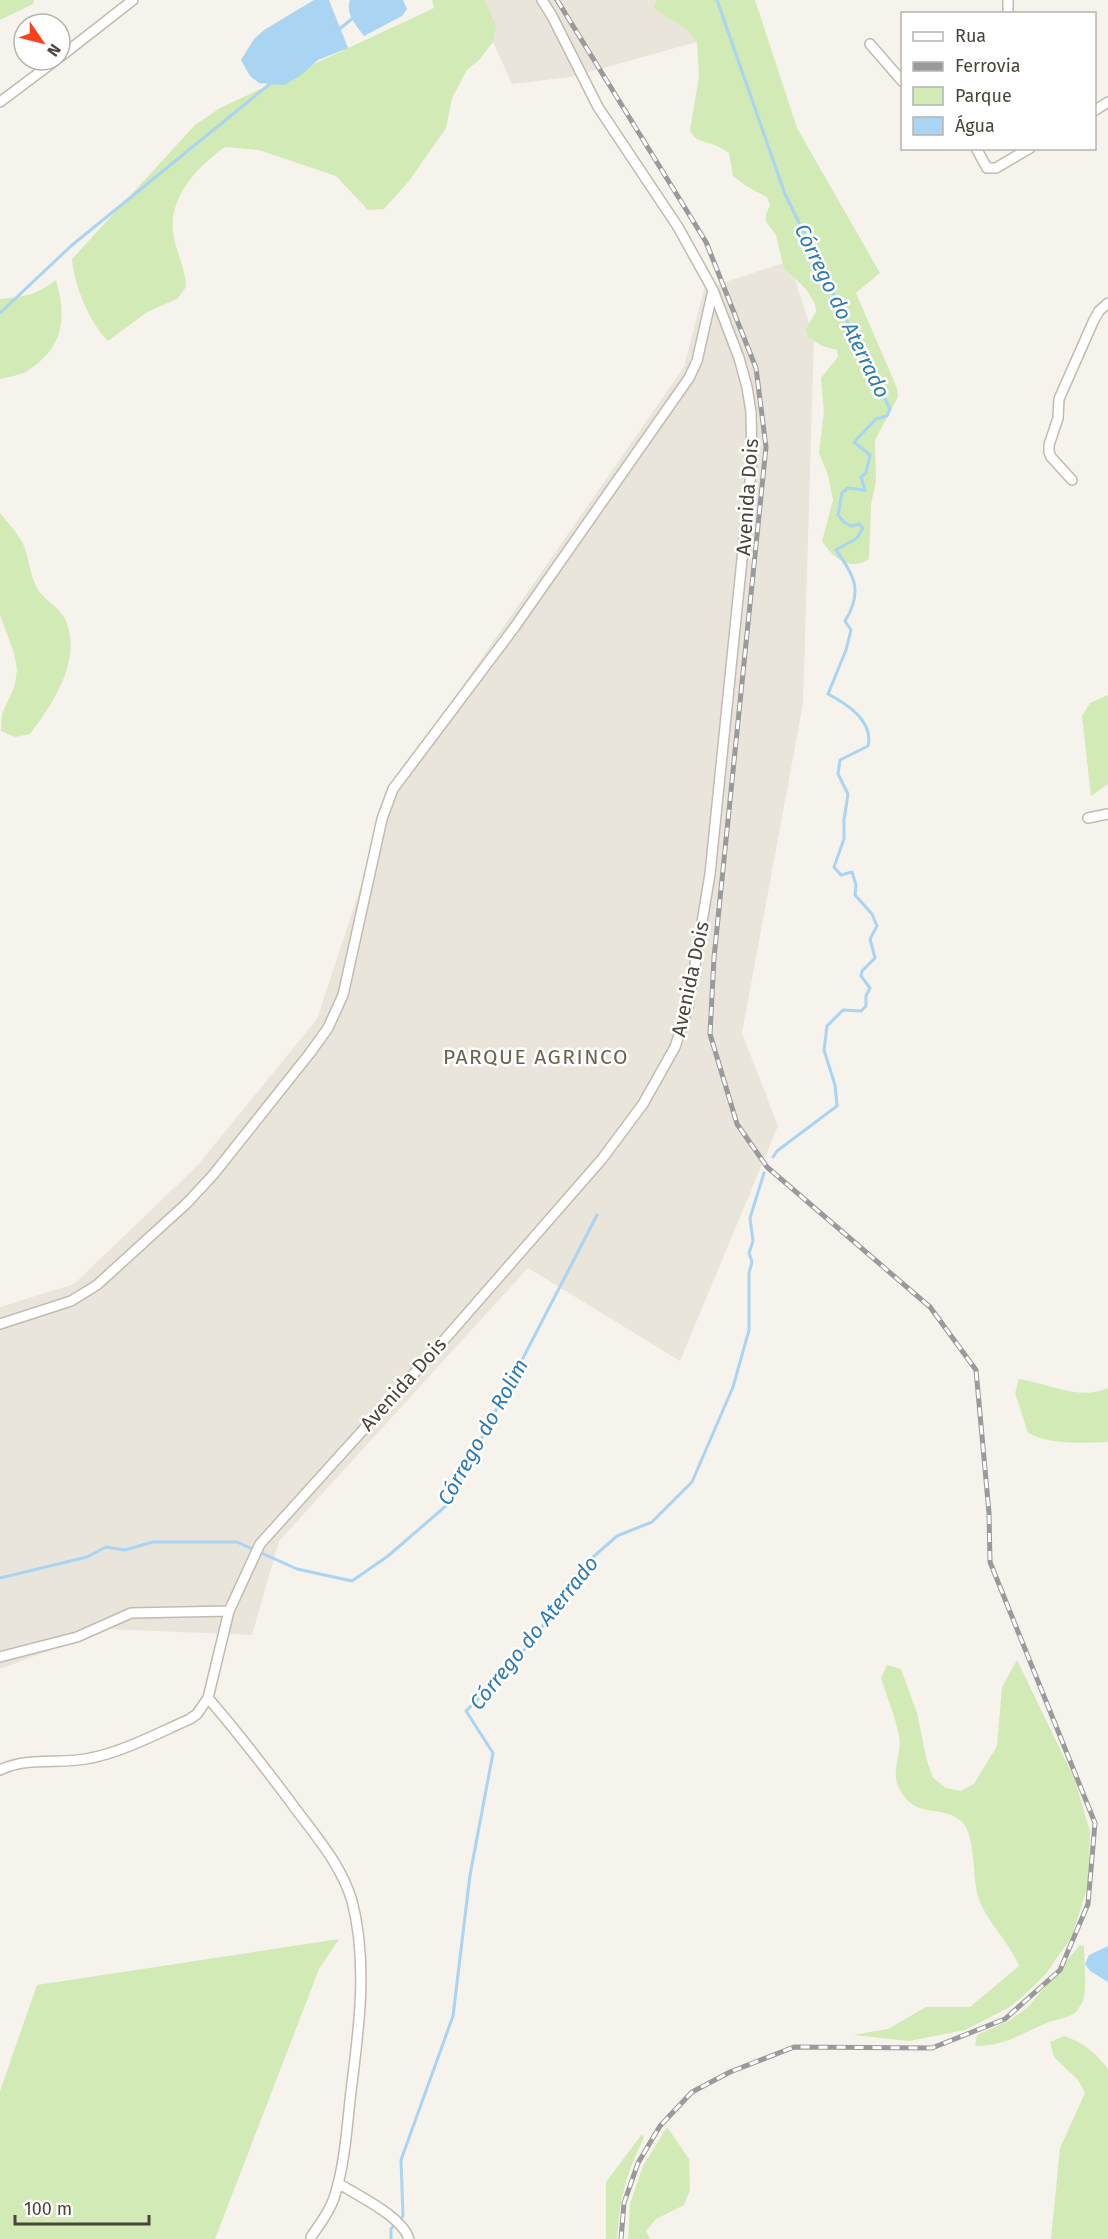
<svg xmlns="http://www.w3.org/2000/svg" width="1108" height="2239" viewBox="0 0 1108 2239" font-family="'Fira Sans',sans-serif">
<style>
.residential{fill:#eae5da}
.green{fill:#d2eab5}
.water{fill:#a9d4f2}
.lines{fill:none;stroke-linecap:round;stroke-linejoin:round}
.stream{stroke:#a9d4f2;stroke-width:3}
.street-casing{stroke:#c2bbae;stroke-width:12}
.street{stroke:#fff;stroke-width:9}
.rail-casing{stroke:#9a9a9a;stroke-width:5}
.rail{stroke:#fff;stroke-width:3;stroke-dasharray:9;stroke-linecap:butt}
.labels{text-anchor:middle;stroke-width:5;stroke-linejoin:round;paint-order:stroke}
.street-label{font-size:20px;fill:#4b4439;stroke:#fff}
.water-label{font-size:21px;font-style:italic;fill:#2e7ab2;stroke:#fff}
.neighbourhood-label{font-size:21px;letter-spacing:1.5px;fill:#6e6250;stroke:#fff}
</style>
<rect width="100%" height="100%" fill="#f6f3ec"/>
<path class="residential" d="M483,0h173l-3,8 34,22 10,12 -126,35 -59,7 -19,-42z
M789,261l25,77 -11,366 -61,329 36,93 -98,235 -152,-93 -249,273 -27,94 -145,-6 -107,40v-362l74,-23 123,-118 120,-147 78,-236 289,-416 20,-78z"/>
<path class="green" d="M0,0h34l-1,4 -33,16z
M432,0h53l11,26 -3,16 -14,18 -12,10 -15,28 -6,30 -37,53 -25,28 -16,1 -32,-34 -77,-26 -34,-3c-29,21 -59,52 -51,91 4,19 11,29 12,49l-9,12 -30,13 -39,29c-20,-21 -33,-54 -36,-82l123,-134 25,-17 214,-100z
M656,0h99l42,128 83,145 -24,20 41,95 1,9 -23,43 1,42 -5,22 -2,55c-19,13 -37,-2 -47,-18l11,-41 -5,-25 -9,-22 5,-42 -3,-33 17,-21 -1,-7 -15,-4 -14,-9 -2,-8 10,-17 -1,-8 -9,-15 -22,-21 -8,-33 -10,-13v-8l4,-9 -3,-8 -21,-11 -13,-10 -4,-23c-5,-3 -9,-6 -14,-8 -12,-5 -19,-2 -25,-15l9,-54 -2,-34 -10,-12 -34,-22z
M56,280c11,38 8,68 -29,91 -7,4 -18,6 -27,8v-80c25,-2 36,-4 56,-19z
M0,513c8,10 19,21 24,33 5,13 6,28 12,40 6,14 24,20 30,35 16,39 -13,83 -36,113l-15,3 -14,-6 1,-17 13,-29 2,-16 -3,-16 -14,-38z
M1108,695v89l-17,12 -9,-80 8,-13z
M1019,1379c28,4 60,22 89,9v54c-26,1 -56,3 -80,-9l-13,-40z
M1017,1660l58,120 15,52 -2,54 -17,52 -26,37 -23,22 -14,11 -43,22 -56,11 -56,-6 35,-6 38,-22h44l49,-41c-10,-25 -33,-44 -41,-70 -6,-19 -2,-63 -17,-75 -22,-18 -45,0 -62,-33 -9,-17 4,-35 0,-53 -4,-19 -12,-38 -18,-57l6,-13 14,4 16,44 10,48 6,17 13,10 15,3 13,-7 23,-38 5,-59z
M339,1939l-20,30 -104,270h-215v-148l37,-106z
M1080,1945l4,1c0,14 3,44 -1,55 -2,3 -5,9 -8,12 -7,5 -18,6 -26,9 -27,11 -43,24 -74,24l2,-11 33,-15 18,-13z
M1064,2036c19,6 32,17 44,33v170h-57l9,-91 25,-55 -7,-13 -24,-23 -4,-15z
M667,2127l22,32 1,31 -6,15 -28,14 -10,12 4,8h-22l2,-35 13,-38z
M642,2134l2,4c-19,38 -24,60 -27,101h-11v-57z"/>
<path class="water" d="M314,0h15l19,48 -30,12 -18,16 -16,9 -25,-2 -9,-7 -9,-16 13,-21 10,-9z
M350,0h53l4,9 -5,7 -38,20c-8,-11 -19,-22 -14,-36z
M1108,1946v36l-18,-11 -5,-7 4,-9z"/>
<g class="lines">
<path class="stream" d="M717,0l68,194 105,215 -3,7 -11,3 -22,23 16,13 -4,18 -5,4 4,13 -17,-2 -6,5 -4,22 6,7 7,4 8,-2 4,4 -6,10 -21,12c19,26 27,42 9,71l6,9 -5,20 -18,44c19,10 46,27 40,52l-28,14 -2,14 10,20 -4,26v19l-10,28 7,8 11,-3 4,13 -1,10 17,19 5,12 -7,13 5,19 -13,13 -1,5 9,12 -4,8v10l-5,5 -18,-1 -16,16 -3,24 11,35 2,21 -60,45 -4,6
M337,31l16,-13
M0,313l71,-67 200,-163
M0,1578l87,-21 19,-10 19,3 28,-8h84l60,27 55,12 36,-25 59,-51 150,-290
M391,2239v-10l12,-13 -2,-56 52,-144 17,-141 23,-122 -27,-42 42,-42 31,-37 27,-45 18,-22 33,-29 35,-14 40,-40 41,-95 16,-57v-57l3,-11 -3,-9 4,-12 -3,-23 14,-45"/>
<g class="street-casing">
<path id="street" d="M1008,0v14
M870,44l32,37
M60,57l73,-57
M0,102l56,-42
M1094,111l14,-9
M976,148l11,20h9l34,-20
M1072,480l-21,-23 -2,-5v-7l9,-27 1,-19 34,-77 6,-11 9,-8
M1088,818l20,-4
M0,1324l71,-23 26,-16 90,-82 26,-28 97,-122 18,-25 15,-33 39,-176 11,-30 121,-161 175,-250 8,-17 16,-71
M0,1657l77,-20 54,-24 98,-2
M208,1698c32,37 61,75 90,114 21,28 44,55 54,89 16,61 7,128 -1,190 -4,35 -6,74 -17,107 -5,15 -15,27 -23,39
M0,1770c29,-14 61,-5 91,-12 34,-7 67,-25 99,-39l7,-5 11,-16 21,-87 31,-67 178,-197 164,-188 41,-55 32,-57 13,-40 22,-133 42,-413 -1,-49 -4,-25 -8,-29 -26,-68 -35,-63 -80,-120 -46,-91 -10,-16
M338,2183c20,13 64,33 71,56"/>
</g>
<use href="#street" class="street"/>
<g class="rail-casing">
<path id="rail" d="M557,0l149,242 50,126 10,79 -52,511 -4,76 27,90 30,43 163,140 46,63 13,143 1,49 105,261 -7,81 -28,66 -55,49 -73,29 -138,-1 -64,25 -38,20 -32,34 -22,37 -14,40 -3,36"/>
</g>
<use href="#rail" class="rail"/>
</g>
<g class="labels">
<g class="street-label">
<text transform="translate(747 497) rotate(-86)" y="7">Avenida Dois</text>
<text transform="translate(690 979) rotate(-78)" y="7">Avenida Dois</text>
<text transform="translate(403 1384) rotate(-48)" y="7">Avenida Dois</text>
</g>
<g class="water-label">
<text transform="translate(842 311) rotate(64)" y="7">Córrego do Aterrado</text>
<text transform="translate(483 1432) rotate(-61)" y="7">Córrego do Rolim</text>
<text transform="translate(534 1633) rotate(-51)" y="7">Córrego do Aterrado</text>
</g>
<g class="neighbourhood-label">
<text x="536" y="1064">PARQUE AGRINCO</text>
</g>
</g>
<rect x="901" y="12" width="195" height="138" fill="#ffffff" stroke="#b7b4b0" stroke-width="1.5"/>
<rect x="913" y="32" width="30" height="9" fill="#ffffff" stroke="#b7b4b0" stroke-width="1.5"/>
<text x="955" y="42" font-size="18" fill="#4b4439">Rua</text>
<rect x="913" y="62" width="30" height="9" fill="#9a9a9a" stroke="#b7b4b0" stroke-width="1.5"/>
<text x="955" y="72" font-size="18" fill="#4b4439">Ferrovia</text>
<rect x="913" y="87" width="30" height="18" fill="#d2eab5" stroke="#b7b4b0" stroke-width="1.5"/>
<text x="955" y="102" font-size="18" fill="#4b4439">Parque</text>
<rect x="913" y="117" width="30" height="18" fill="#a9d4f2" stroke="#b7b4b0" stroke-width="1.5"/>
<text x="955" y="132" font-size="18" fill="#4b4439">Água</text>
<g transform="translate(42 42) rotate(125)"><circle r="28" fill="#ffffff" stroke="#b7b4b0" stroke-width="1.5"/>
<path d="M0-4.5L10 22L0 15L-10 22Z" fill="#fc3f1d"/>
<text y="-9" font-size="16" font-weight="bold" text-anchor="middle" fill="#4b4439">N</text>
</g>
<path d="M15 2215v9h134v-9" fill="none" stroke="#4b4439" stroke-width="3"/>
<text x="24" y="2215" font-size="18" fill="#4b4439" stroke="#ffffff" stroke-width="4.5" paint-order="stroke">100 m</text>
</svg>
